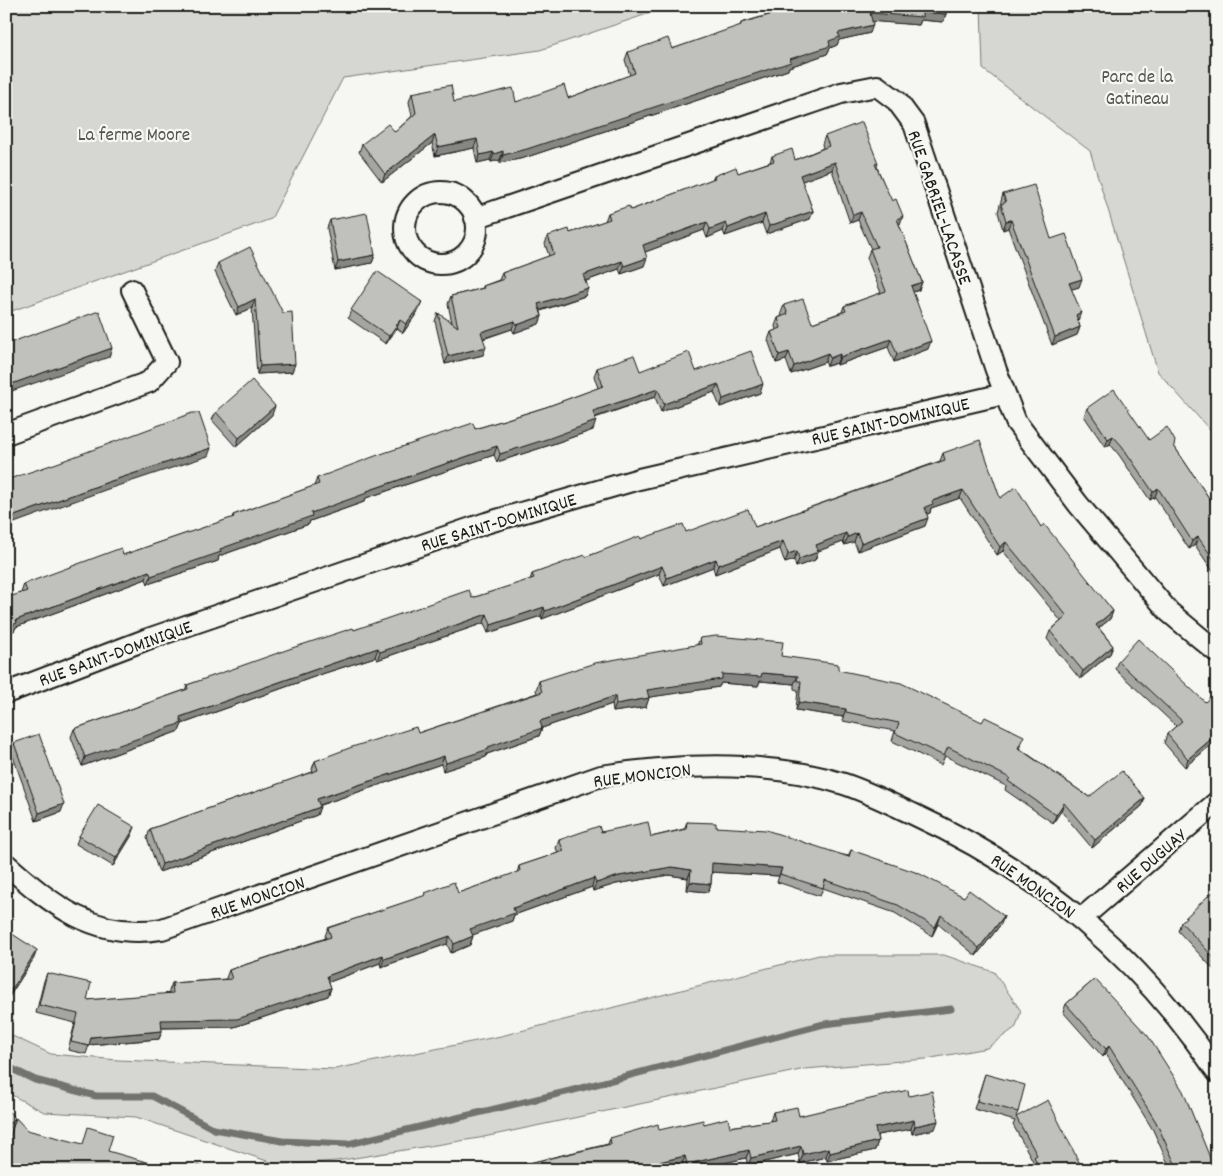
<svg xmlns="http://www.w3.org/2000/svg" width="1223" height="1176" viewBox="0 0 1223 1176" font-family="Dekko,sans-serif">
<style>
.green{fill:#d6d6d2;stroke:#797977}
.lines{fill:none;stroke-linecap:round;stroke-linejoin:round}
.stream{stroke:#727271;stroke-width:7}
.minor-casing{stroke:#1c1c1c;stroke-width:24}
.minor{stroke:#f6f6f2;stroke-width:20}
.wall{fill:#a5a5a3;stroke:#1c1c1c}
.shaded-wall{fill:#868684;stroke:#1c1c1c}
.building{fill:#c0c0bd;stroke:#1c1c1c}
.labels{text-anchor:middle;stroke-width:4.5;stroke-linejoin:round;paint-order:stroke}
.park-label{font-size:19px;fill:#545453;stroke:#f6f6f2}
.street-label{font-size:19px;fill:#1c1c1c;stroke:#f6f6f2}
</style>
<rect width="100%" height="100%" fill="#f6f6f2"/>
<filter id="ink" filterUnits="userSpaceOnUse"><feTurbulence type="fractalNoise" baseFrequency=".02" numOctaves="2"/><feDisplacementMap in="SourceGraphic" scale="10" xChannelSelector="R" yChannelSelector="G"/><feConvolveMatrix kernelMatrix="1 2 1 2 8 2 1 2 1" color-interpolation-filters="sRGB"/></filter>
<g filter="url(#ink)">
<path class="green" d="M6,6h665l-131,44 -197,28 -72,141 -265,94z
M981,6h236v432l-59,-66 -68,-221 -107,-82z
M819,955h125l50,17 27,39 -5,16 -29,21 -61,11 -121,10 -326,69 -143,23 -57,4 -143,-48 -92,-5 -38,-20v-59l45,21 67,6 217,9 166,-33z"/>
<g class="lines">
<path class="stream" d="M6,1066l29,14 61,16h56l62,33 68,12 66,3 222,-53 254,-67 127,-15"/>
<g class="minor-casing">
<path id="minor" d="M405 228a36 36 0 1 1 72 0a36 36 0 1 1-72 0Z
M475,218l366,-125 36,-7 20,15 17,23 82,246 20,52 62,82 91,108 48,40
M6,434l143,-52 18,-20 -35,-72
M6,693l139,-53 341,-117 153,-44 365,-85
M6,864c47,42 90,76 156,65l439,-153c77,-12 168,-16 243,8 24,8 47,20 69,30 128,59 225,141 304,258
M1082,918l135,-116"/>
</g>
<use href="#minor" class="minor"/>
</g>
<path class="wall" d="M779,6h167v8l-3,8 -22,-2 -2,5 -47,-4 -2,12 -31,7 -2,5 -7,3 -3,6 -38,13 -1,3 -264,88 -24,5v-3l-9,2 -1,-2 -13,3 -3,-15 -39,8 -3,-13 -50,39 -23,-30 3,-8 33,-12 17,-16 -3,-14 3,-9 42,9h62l52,-4 62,-23 -5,-15 3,-8 44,-3 68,-23 1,-3 40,-12z
M825,136l53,27 -1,4 23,57 -1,1 23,57 -3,8 -6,2 15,57 -34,13 -6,-15 -51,18v-2l-10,3 -2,-4 -34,12 -5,-14 -10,3 -8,-23 3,-8 5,-2 -1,-4 3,-8 4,-2 -1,-3 3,-8 28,18 30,-11 2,-6 37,-13 -14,-35 3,-9h1l-13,-29 -8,3 -18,-53 -30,11 11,30 -3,8 -44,15 -4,-11 -37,13 -2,-5 -16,7 -3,-8 -59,22 -1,14 -23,8 -2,-5 -33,12 2,7 -3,8 -44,15 1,5 -3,8 -25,9 -2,-4 -29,10v16l-38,9 -10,-43 3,-8 14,10 -4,-19 3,-8 32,-8v-2l16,-6 3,-7 47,-17 -4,-12 3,-8 22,-3 35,-12 3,-8 23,-3 82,-31 1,-3 24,-3 32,-11 2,-6 23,4 28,-12 -1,-4z
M1003,194l48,45 28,48 -8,2 7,31 2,7 -3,8 -25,10 -44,-117 -5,2 -5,-18z
M330,220l45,35 -3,8 -37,7 -8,-42z
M218,263l65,50 9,59 -35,2 -5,-66 -16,7 -21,-43z
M422,302l-3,8 -16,23 -6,-5 -11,16 -38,-26 3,-8z
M597,368l43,3h56l64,22 -40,14 -6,-15 -53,20 -6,-15 -60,21 -2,12 -46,16 -50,16 -3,-7 -128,43 -2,4 -54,19 -1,3 -90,32 -1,5 -70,23 -2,-5 -130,48 -2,4 7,-38 3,-9 99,-29 109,-37 1,-3 81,-29 3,-8 229,-71 52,-19 -4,-12z
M1087,408l62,32 25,6 43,64v61l-3,2 -19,-28 -6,4 -34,-52 -5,3 -31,-45 -9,-11 -5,3 -21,-31z
M216,412l56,3 -36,32 -24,-27z
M943,453l57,45 41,29 72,84 -3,8 -11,9 14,18 -3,8 -30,25 -33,-40 3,-8 11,-10 -58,-70 -6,4 -37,-57 -29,10 -1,5 -3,1 -2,12 -67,25 -4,-9 -10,3 -1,-3 -25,9 -3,9 -19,7 -2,-7 -9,3 -5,-14 -65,25 -2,-7 -49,19 -5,-12 -117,45 -1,-3 -53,17 -4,-10 -107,37 -2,-3 -50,16 -143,51 -3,7 -97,35 -11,-29 3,-8 111,-39 2,-5 167,-55 118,-32 58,-18 2,-6 109,-35 45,-7 69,-5 185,-66z
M700,638l138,32 183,75 -2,3 70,49 56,1 -3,8 -50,42 -31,-37 -8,12 -48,-33 1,-4 -61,-30 -4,9 -49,-24 3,-10 -52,-10v-4l-47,-7 2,-20 -4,-1v-5l-34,-3 -2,5 -37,-3 -2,4 -70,10 -3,10 -33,5 -1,-8 -70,24 -3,8 -52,18 -1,3 -43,14 -2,-7 -121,41 -3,10 -158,57 -12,-34 3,-9 163,-57 -1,-3 3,-8 103,-28 119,-40 -1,-3 3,-9 158,-36z
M1118,661l87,41 12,-4v42l-32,27 -21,-24 3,-9 9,-8 -61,-57z
M14,743l47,69 -25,9 -25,-70z
M687,822l29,5 132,29 3,-6 113,47 40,19 -3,8 -25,32 -38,-32 -6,12 -37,-23 -72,-25 -3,8 -43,-14 2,-6 -67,-4 -1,12 -3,8 -21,-2 1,-12 -19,-3 -53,9 -23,7 -1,-4 -78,28 -2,6 -40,14 1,1 -3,9 -19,8 -4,-9 -66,23 -1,-4 -51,19 2,6 -3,8 -94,31 -73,1 1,3 -3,8 -70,6 -3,9 -18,-4 7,-27 -39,-10 8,-32 3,-8 40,27 82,-6v-3l3,-8 54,-4v-1l3,-8 97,-32 -1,-2 3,-8 96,-32 1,-3h33l59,-20 2,-7 39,-13 -2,-5 3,-8 42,-8 50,5 33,-8z
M132,835l-19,31 -37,-22 3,-8z
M1217,889v82l-1,1 -38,-41 3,-9z
M6,930l28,28 -25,39 -3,-2z
M1095,979l120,191h-44l-18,-40 -47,-76 -3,3 -40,-45 3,-8z
M985,1074l33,38 -2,4 67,54h-49l-3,-5 2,-4 -20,-36 2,-4 -41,-12z
M909,1096l26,33 -23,5 -1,-5 -34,6 1,6 -3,9 -48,11 -1,-4 -26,6 -2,-9 -50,12 -2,-8 -52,12h-11l-1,-6 -25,6h-149v-2l100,-24 2,-6 94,-14 26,3 40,-6 3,-9 26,4z"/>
<path class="shaded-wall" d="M922,12l24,2 -3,8 -22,-2 -2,5 -52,-4 3,-8z
M873,25l-3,8 -31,7 -2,5 -7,3 -3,6 -38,13 -1,3 -264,88 -24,5 3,-8 287,-96 39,-18 9,-8z
M435,135l-3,8 -50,39 3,-8z
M477,139l-3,9 -39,8 3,-9z
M503,151l-3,9 -9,2 3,-8z
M493,152l-3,8 -13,3 3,-8z
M835,162l-3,8 -35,13 3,-8z
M813,211l-3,8 -44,15 3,-8z
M861,212l-3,8 -8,3 3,-8z
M765,214l-3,9 -37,13 3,-8z
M903,216l-3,8 -6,3 3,-8z
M1011,220l-3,8 -5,2 3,-9z
M707,222l-3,8 -64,24 3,-9z
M726,223l-3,8 -16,7 3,-9z
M375,255l-3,8 -37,7 3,-8z
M647,258l-3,8 -23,8 3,-8z
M622,261l-3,8 -39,14 3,-8z
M1082,279l-3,8 -13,4 3,-8z
M922,282l-3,8 -11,4 3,-8z
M588,288l-3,8 -50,16 3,-8z
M255,299l-3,9 -16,7 3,-8z
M422,302l-3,8 -16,23 3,-9z
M1081,312l-3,9 -2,-6z
M542,316l-3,8 -25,9 3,-8z
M400,320l-3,8 -11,16 3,-8z
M515,321l-3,8 -34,11 3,-8z
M1080,327l-3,8 -25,10 3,-8z
M891,339l-3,8 -51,18 3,-8z
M931,341l-3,8 -34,13 3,-8z
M486,347l-3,8 -38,9 3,-8z
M112,348l-3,9 -103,36v-7z
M789,352l-3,8 -10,3 3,-8z
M828,353l-3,9 -34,12 3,-8z
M840,354l-3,9 -10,3 3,-8z
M295,364l-3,8 -35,2 3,-8z
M718,384l-4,8 -53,20 3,-8z
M763,384l-3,9 -40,14 3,-8z
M658,389l-3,8 -65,22 3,-8z
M275,406l-3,9 -36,32 3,-9z
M596,421l-3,9 -46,16 -50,16 3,-8z
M1113,436l-3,8 -5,3 3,-8z
M497,446l-3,9 -128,43 -2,4 -54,19 -1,3 -90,32 -1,5 -70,23 3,-8 216,-85z
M211,448l-3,8 -103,34 -99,36v-7l102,-37z
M1158,488l-3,9 -5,3 3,-8z
M963,490l-3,8 -29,10 -1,5 -8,3 3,-9 7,-6z
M928,518l-3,8 -67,25 3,-8z
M846,533l-3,9 -30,11 3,-8z
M857,533l-3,9 -10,3 4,-8z
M1198,537l-3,8 -6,4 3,-8z
M783,541l-3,8 -65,25 3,-9z
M1006,542l-3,9 -6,4 3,-8z
M797,551l-3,9 -9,3 3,-9z
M818,552l-3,8 -19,7 3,-8z
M716,559l-3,8 -49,19 3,-8z
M1217,565v6l-3,2z
M662,566l-3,8 -117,45 3,-8z
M149,571l-3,8 -130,48 -2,4 -8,3v-7l10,-7z
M544,607l-3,9 -53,17 3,-8z
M1113,611l-3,8 -17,14 3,-8z
M487,614l-3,9 -107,37 3,-8z
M1113,646l-3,8 -30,25 3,-8z
M378,648l-3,9 -50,16 -143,51 -3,7 -97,35 3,-9 95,-40 148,-52z
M762,673l36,3 -4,8 -34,-3 -2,5 -37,-3 -2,4 -75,11 3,-8 75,-16z
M615,696l-3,8 -70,24 -3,8 -52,18 -1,3 -43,14 3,-8 42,-16 52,-26z
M649,698l-3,9 -33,5 3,-8z
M799,702l47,7 -3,8 -47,-7z
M1217,734v6l-32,27 3,-8z
M444,756l-3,8 -127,43 3,-8z
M1145,798l-3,8 -50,42 3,-8z
M1064,803l-3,8 -8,12 3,-8z
M64,804l-3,8 -25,9 3,-8z
M320,807l-3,8 -158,57 3,-8z
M135,827l-3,8 -19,31 3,-8z
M712,863l70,5 -3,8 -70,-4z
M672,867l19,3 -3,8 -19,-3 -53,9 -23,7 3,-8 23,-7z
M594,878l-2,9 -78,28 -2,6 -45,16 3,-8 43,-21z
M690,882l21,2 -3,8 -21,-2z
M941,915l-3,9 -6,12 3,-9z
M1004,916l-3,8 -25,32 3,-8z
M450,936l-3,8 -66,23 3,-8z
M473,936l-3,9 -19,8 3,-9z
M37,950l-3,8 -25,39 3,-8z
M383,955l-3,8 -56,21 3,-8z
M331,988l-3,8 -94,31 -76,1 3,-8z
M162,1031l-3,8 -71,6 3,-8z
M1109,1046l-3,8 -3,3 3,-8z
M15,1118l-3,8 -6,6v-6z
M914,1120l-3,9 -39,7 3,-8z
M938,1121l-3,8 -23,5 3,-8z
M878,1141l-3,9 -48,11 3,-8z
M801,1146l-3,8 -50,12 3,-8z
M829,1148l-3,9 -26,6 3,-9z
M749,1150l-3,8 -52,12h-10l3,-6z
M685,1156l-3,8 -25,6h-33z"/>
<path class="building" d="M785,6h161v8l-24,-2v5l-52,-4 3,12 -35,8 2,4 -11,4 1,5 -40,13 1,3 -264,87 -24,6v-4l-9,3 -1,-2 -13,3 -3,-16 -39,8 -3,-12 -50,39 -23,-30 26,-20 7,8 21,-19 -4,-20 39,-8 3,17 59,-14 3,14 48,-17 4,13 67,-25 -7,-21 40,-14 4,11 69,-24v-2l46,-13z
M862,122l16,41 -3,1 17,37 4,-2 7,17 -6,3 25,63 -11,4 20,55 -34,13 -6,-15 -51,18v-3l-10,4 -2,-5 -34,13 -5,-14 -10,3 -8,-23 10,-4 -3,-10 10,-4 -4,-9 19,-6 9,24 34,-12 -2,-5 42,-15 -16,-42 7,-2 -16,-35 -8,3 -18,-53 -35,13 13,36 -44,15 -4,-12 -37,14 -2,-5 -16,6 -3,-7 -64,23 4,13 -23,8 -2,-5 -39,14 5,13 -50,16 4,12 -25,9 -2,-4 -34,11 5,15 -38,9 -10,-43 20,14 -7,-31 33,-8 -1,-2 21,-7 -2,-6 52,-19 -6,-18 21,-7 1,4 40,-14 -2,-6 21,-7 2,4 84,-32 -1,-2 22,-9 2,6 36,-12 -2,-5 20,-7 3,11 34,-14 -4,-10z
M1034,185l17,54 15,-5 16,45 -13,4 12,29 -5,3 4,12 -25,10 -44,-117 -5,1 -5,-17 5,-2 -3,-8z
M367,213l8,42 -37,7 -8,-42z
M250,247l33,66 9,-1 3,52 -35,2 -5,-67 -16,8 -21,-44z
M377,271l45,31 -16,22 -6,-4 -11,16 -38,-26z
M99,311l13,37 -106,38v-42z
M751,351l12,33 -40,15 -5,-15 -54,20 -6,-15 -65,22 3,10 -46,17 -50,16 -3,-8 -130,45v2l-56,20 1,3 -92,33 1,3 -70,24 -2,-5 -133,49 1,3 -11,4v-29l21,-7 -3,-7 97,-36 2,7 111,-38 -1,-2 86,-31 -2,-6 61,-23 95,-32 2,6 71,-22 57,-21 -6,-18 37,-13 6,16 49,-19 7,19z
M252,380l23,26 -36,32 -23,-26z
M1114,389l35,51 18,-13 8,14 -1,5 43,64v54l-19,-27 -6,4 -34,-53 -5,4 -31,-46 -9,-10 -5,3 -21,-31z
M192,413h7l12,35 -103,34 -102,37v-39l51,-17z
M980,440l20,58 16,-11 25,40 3,-3 69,87 -17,14 17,21 -30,25 -33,-40 17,-15 -61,-74 -6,5 -37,-57 -31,11 1,3 -8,3 3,11 -67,25 -4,-10 -9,4 -2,-4 -30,12 2,7 -19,7 -2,-8 -9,3 -5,-13 -65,24 -2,-6 -49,19 -5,-12 -117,45 -1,-4 -53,18 -4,-11 -107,38 -2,-4 -50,17 -148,52 2,6 -97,34 -11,-28 114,-40 -1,-4 105,-37 61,-20 1,2 115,-40 3,8 62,-20 -2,-4 53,-19 1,2 54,-21 1,3 42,-15 3,8 62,-23 7,18 190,-67 -2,-7z
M716,636l67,6 -2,14 57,8v6l63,13 81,39 3,-5 39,19 -6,12 71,49 33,-26 23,27 -50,42 -31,-37 -8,12 -48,-34 2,-3 -62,-31 -4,9 -49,-23 4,-10 -53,-11v-3l-47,-7 2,-21h-4l1,-5 -36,-3 -1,4 -39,-3v5l-75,11 2,8 -33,6 -1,-8 -75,25 2,7 -54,19 1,2 -43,14 -2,-7 -127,43 3,8 -158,57 -12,-35 168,-59 -3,-9 37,-14 64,-20 2,6 124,-41 -3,-11 56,-18 106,-19 -1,-6z
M1138,639l67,63 9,-8 3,4v36l-29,25 -21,-25 15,-13 -64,-60z
M39,734l25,70 -25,9 -25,-70z
M98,805l37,22 -19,31 -37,-22z
M648,822l3,15 35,-8 1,-7 29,1v4l50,3 83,27 2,-7 67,23 46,24 5,-7 35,26 -25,32 -38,-33 -6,12 -37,-22 -73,-25 -2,8 -43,-14 2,-6 -70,-5 -1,21 -21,-2 1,-12 -19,-3 -53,9 -23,7 -2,-5 -81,30 2,5 -45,16 3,7 -19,8 -4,-8 -66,23 -1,-4 -56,21 4,12 -94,31 -76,1 1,11 -71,6 -2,9 -18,-4 7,-28 -39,-9 8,-32 44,10 -4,17 86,-7 -1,-10 60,-4 -3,-9 102,-33 -3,-9 98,-33 -1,-2 29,-11 4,11 62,-22 -1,-5 45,-15 -5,-11 40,-14 2,6z
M1217,889v72l-36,-39 27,-26z
M6,930l31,20 -25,39 -6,-4z
M1095,979l53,57 35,55 32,79h-37l-22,-48 -47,-76 -3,3 -40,-45z
M985,1074l40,11 -7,27 -41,-11z
M908,1090l1,6 23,-5 6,30 -23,5 -1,-6 -39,8 3,13 -48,12 -1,-5 -26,6 -2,-8 -50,12 -2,-8 -62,14 -2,-8 -61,14h-115l-1,-2 103,-24 -1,-6 48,-14 1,6 44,-10 1,4 24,-6 2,9 45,-7 -2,-8 24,-5 2,9z
M1048,1100l35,70h-43l1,-1 -7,-12 3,-2 -21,-38z
M6,1109l9,9 -9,8z
M16,1118l11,12 56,14 5,-17 25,8 -5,16 66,19h-168v-22z
M197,1165l14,5h-16z"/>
</g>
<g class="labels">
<g class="park-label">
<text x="1137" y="82">Parc de la<tspan x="1137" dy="22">Gatineau</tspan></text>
<text x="134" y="140">La ferme Moore</text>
</g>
<g class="street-label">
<text transform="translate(941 207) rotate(71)" y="7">RUE GABRIEL-LACASSE</text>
<text transform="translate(890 420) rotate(-13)" y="7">RUE SAINT-DOMINIQUE</text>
<text transform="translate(498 521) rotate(-17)" y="7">RUE SAINT-DOMINIQUE</text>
<text transform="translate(115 652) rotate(-20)" y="7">RUE SAINT-DOMINIQUE</text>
<text transform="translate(642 774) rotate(-7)" y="7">RUE MONCION</text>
<text transform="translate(1150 860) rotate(-41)" y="7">RUE DUGUAY</text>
<text transform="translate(1034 885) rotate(35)" y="7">RUE MONCION</text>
<text transform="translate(257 896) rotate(-19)" y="7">RUE MONCION</text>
</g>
</g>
<rect width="1223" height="1176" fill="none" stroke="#f6f6f2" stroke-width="25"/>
<rect x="12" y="12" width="1198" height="1151" fill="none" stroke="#1c1c1c" stroke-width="2" filter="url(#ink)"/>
</svg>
